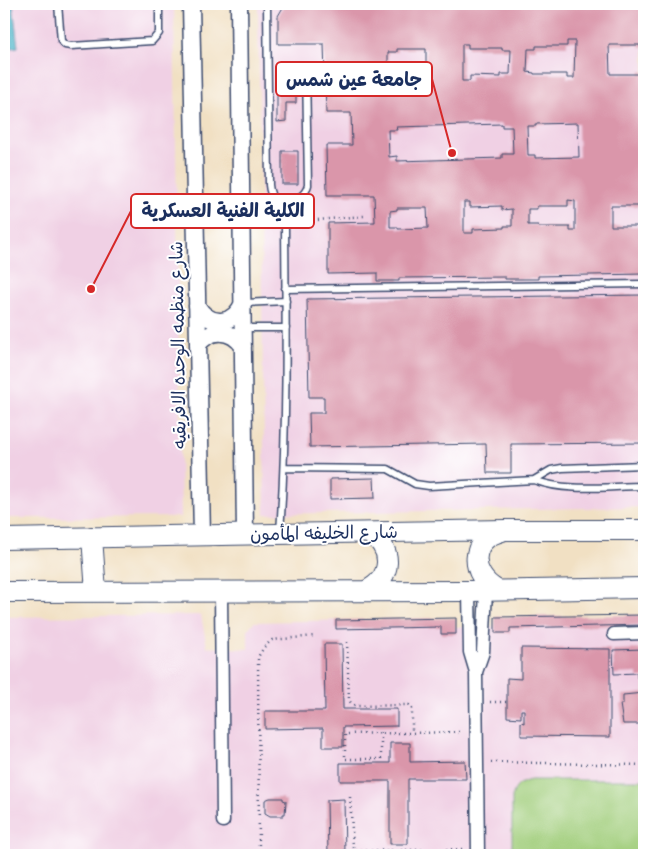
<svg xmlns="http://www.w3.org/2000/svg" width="648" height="859" viewBox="0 0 648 859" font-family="Mynerve,'Playpen Sans Arabic',sans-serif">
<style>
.built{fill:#f0d0e4}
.green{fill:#a1ce7b;stroke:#5e7e6c}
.water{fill:#49b3c7;stroke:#327192}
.building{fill:#da96aa;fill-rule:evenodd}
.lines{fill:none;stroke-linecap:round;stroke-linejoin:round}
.service-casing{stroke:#3b4a6d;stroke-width:9}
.minor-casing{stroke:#3b4a6d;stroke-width:15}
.tertiary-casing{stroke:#3b4a6d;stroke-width:19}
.primary-casing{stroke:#3b4a6d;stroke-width:22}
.path{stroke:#3b4a6d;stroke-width:2.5;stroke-dasharray:1 4;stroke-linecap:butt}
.service{stroke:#fff;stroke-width:6}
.minor{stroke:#fff;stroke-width:12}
.tertiary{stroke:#fff;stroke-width:16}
.primary{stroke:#fff;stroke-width:20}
.labels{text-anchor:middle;stroke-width:4;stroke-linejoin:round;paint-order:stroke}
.street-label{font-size:18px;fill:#1b2f5e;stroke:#fff}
.leader{fill:none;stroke:#d62828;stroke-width:2}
.callout-dot{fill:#d62828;stroke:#fff;stroke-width:2}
.callout{fill:#fff;stroke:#d62828;stroke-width:2}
.callout-label{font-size:19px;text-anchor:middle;font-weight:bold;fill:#1b2f5e}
</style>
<rect width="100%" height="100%" fill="#fff"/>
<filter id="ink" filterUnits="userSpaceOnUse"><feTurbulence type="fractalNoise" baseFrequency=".02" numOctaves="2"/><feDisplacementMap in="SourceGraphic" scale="10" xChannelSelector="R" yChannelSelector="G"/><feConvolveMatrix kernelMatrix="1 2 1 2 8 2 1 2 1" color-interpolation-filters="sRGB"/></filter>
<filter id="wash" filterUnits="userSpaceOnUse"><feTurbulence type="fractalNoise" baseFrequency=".0096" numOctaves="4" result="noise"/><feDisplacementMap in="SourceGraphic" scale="20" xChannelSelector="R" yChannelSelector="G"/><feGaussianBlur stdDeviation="1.12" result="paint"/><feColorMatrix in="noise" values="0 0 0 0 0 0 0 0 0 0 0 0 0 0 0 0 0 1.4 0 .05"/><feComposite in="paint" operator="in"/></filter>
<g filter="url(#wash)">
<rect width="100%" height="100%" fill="#f1e0c3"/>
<path class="built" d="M4,4h170l7,513 -177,1z
M258,4h386v503l-379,7z
M201,615l6,32 41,2v-20l6,-7 202,-4v9h38l1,-10 149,-2v240h-640v-238z"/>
<path class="green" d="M531,780h113v75h-132v-57c2,-11 8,-16 19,-18z"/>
<path class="water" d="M4,4h9l5,43 -14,2z"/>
<g id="blocks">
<path class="building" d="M285,4h359v43h-4v-2h-31l1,29h30v-3h4v135h-33v20h33v48l-106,2v3h-33v-2l-106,1v3h-22v-8l-49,1v-51l47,-1 -1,-27h-47l-1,-50h26l-1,-32h-25l-2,-69h-46v-28zM567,41h8l-1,37h-7v-4h-33v-1l-7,-1 1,-23h8v-3h31zM462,44h6v4h34v2h9l-1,24h-9v3l-31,-1v5h-8zM397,49h29v29h-30v-3h-8v-23h9zM578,123l1,34 -44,1v-3h-7l-1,-29h9v-2zM502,124v3h10l1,27h-11v4l-105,3v-5l-8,1 -1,-27h9l-1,-3zM568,200l7,1v30h-5v-4h-32v-2h-10v-16h9v-3h31zM464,202h6v5l32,-1v4l10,-1v17h-8v2l-31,1v4h-9zM397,208h30l1,20 -30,1v-2h-8v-16l7,-1z
M277,93h19v10h-10v18l-9,1z
M282,151h16v33h-16z
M644,295v148l-133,1v29h-24l-1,-29 -176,3 -1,-34h15v-16h-15l-2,-98z
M374,478l1,20 -45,1v-20z
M644,615v10l-134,3v5h-15v-16z
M456,618v16h-15v-7l-105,2v-9z
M324,644h18l1,65h54v17l-54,1v20h-20v-19l-58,1v-18h60z
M521,648l89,1v88l-89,-1v-14l3,1v-13h-3v8l-14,-1v-39l14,1z
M644,649v29h-7v-5l-23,1 -1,-24z
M644,693v31h-21l-3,-20h3v-9z
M390,743h20v19l55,-1 1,18h-58v65h-18v-63h-50v-18h50z
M270,798h13v2l3,1 -1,13h-2v2h-13l-5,-3v-13z
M344,799l1,56h-17l-1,-55z"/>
</g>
</g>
<g filter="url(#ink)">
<use href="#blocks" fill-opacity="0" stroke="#3b4a6d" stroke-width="1"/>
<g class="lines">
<g class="service-casing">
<path id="service" d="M58,4l3,37 4,4 6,1 81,-5 7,-8v-29
M267,4l2,181c1,16 14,28 16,44 1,101 2,202 -5,303
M273,201c15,-1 31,1 35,-16l-2,-117
M285,289l359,-5
M244,303l42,-2
M243,328h43
M284,468l104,1 27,15 14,2 105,-6c34,13 74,6 110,6
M534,480l17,-10 11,-2 82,-3"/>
</g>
<g class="minor-casing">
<path id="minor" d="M221,591l2,230
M469,591l1,61 6,20 2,183
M614,634l30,-1
M476,672l7,-20 3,-61"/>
</g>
<g class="tertiary-casing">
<path id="tertiary" d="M191,4l11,532
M239,4l6,531
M197,306c13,21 36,20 46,-3
M198,345c12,-17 33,-16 45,1"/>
</g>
<g class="primary-casing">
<path id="primary" d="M92,537l4,55
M4,539l500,-9h140
M497,590c-28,-15 -28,-51 5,-59
M366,591c27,-13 28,-43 3,-58
M4,592l465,-1 175,-3"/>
</g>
<path class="path" d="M293,222l71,-6
M347,642l2,58 2,3 5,3 53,-1 3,4v24
M490,702h17
M381,733v26h-36v-25c39,-1 79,-1 118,-2
M491,762l153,3
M350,797l3,49 3,5 110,-2
M259,855l-1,-198 6,-10 8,-7 43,-4"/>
<use href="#service" class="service"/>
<use href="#minor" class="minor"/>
<use href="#tertiary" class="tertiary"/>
<use href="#primary" class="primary"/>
</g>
</g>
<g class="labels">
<g class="street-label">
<text transform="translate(178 345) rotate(-91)" y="6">شارع منظمه الوحده الافريقيه</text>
<text transform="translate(324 533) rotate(-1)" y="6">شارع الخليفه المأمون</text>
</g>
</g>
<path class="leader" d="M452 153L432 79M91 289L131 211"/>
<g class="callout-dot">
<circle cx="452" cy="153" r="5"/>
<circle cx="91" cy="289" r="5"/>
</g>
<g class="callout">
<rect x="276" y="62" width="156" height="34" rx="5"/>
<rect x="131" y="194" width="183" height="34" rx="5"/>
</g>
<g class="callout-label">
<text x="354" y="86">جامعة عين شمس</text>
<text x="223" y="217">الكلية الفنية العسكرية</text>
</g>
<rect width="648" height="859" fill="none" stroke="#fff" stroke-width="20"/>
</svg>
